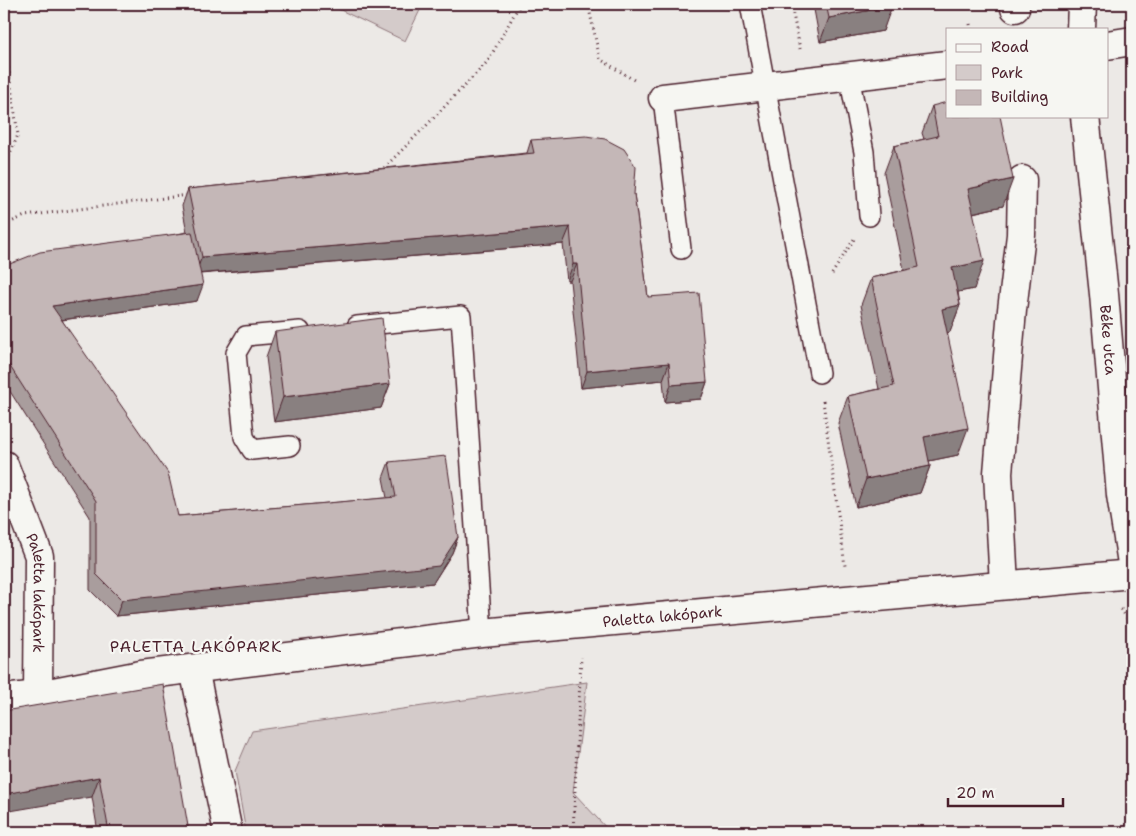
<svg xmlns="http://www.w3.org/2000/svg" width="1136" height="836" viewBox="0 0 1136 836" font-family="'Shantell Sans',sans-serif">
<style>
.green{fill:#d4cbca;stroke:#8f757a}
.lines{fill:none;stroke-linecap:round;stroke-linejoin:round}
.service-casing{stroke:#4a1f2b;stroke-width:22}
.minor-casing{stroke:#4a1f2b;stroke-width:31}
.path{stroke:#4a1f2b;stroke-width:3;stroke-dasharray:1 4;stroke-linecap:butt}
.service{stroke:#f6f6f2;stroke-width:19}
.minor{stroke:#f6f6f2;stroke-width:28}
.wall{fill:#a99d9d;stroke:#4a1f2b}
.shaded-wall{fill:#898080;stroke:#4a1f2b}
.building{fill:#c4b7b7;stroke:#4a1f2b}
.labels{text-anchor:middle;stroke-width:4.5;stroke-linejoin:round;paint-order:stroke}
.street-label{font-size:15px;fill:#4a1f2b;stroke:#f6f6f2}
.neighbourhood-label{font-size:16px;letter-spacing:1px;fill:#4a1f2b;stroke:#f6f6f2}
</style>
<rect width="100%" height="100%" fill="#ece9e6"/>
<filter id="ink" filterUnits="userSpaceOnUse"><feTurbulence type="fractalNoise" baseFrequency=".02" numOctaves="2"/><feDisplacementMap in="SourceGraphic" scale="10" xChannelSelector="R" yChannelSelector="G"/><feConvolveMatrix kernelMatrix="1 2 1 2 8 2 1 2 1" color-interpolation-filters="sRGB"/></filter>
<g filter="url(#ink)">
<path class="green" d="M328,4h95l-18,37z
M587,682l-14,110 37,40h-364l-11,-61 17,-40z"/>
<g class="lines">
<g class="service-casing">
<path id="service" d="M750,4l69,369
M849,76l15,76 5,64
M663,98l18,151
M357,326l104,-10 21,317
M290,446l-38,4 -8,-13 -8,-84 10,-17 54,-5"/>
</g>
<g class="minor-casing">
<g id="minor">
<path d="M1015,4v4"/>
<path d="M1081,29l1,-25"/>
<path d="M1107,45l25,-4"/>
<path d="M663,98l284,-33"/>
<path id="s1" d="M1085,116l19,178 17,201 11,68"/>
<path id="s2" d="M4,465l35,91 -1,139"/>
<path d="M1004,585l-6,-112 14,-163 9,-75 1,-55"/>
<path d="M194,669l34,163"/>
<path id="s3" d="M4,699l34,-4 103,-20 341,-42 650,-59"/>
</g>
</g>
<path class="path" d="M588,4l12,55 34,21
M791,4l9,45
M970,24l1,5
M4,38l14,97 -14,32
M380,170h2l44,-44 62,-65 32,-57
M4,225l21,-9 163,-21
M832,274l22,-35
M823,401l22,165
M1121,609l11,17
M573,832l8,-175"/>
<use href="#service" class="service"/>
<use href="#minor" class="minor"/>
</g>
<path class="wall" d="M813,4h78l-8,27 -63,11z
M932,106l71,100 -30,7 1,76 -16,3 2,13 -10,27 -3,1 11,122 -29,6 1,5 -10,27 -64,14 -18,-84 10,-27 31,-7 -18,-84 10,-27 33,-8 -20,-97 10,-27 30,-7 -2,-6z
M531,140l103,54 14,103 59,85 -6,17 -36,3 -2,-22 -82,8 -11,-107h-3l-4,-37 -363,30 -3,27 -135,19 116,196 209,-18 -4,-20 6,-16 69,75 -6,16 -19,30 -317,33 -26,-26v-73l-86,-135v-114l183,-36 -5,-26 6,-17 339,-36z
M275,332l115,52 -9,24 -107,14 -8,-65z
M4,711l185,121h-91l-6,-35z"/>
<path class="shaded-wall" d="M892,6l-9,25 -63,11 9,-24z
M1013,179l-10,27 -45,10 10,-27z
M570,227l-7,17 -368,30 7,-17z
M984,261l-10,28 -32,6 10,-27z
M573,264h4l-7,17h-3z
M203,285l-6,16 -151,21 6,-16z
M960,305l-10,27 -18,4 10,-27z
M669,363l-6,17 -82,8 6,-17z
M707,382l-6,17 -36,3 6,-17z
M390,384l-9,24 -107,14 9,-25z
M968,428l-10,27 -44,9 10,-27z
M930,466l-10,27 -64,14 10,-28z
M458,537l-6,16 -19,30 -317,33 6,-16z
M99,777l-7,20 -88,15v-18z"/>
<path class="building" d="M826,4h65l1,2 -63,12z
M947,102v14h53l13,63 -45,10 16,72 -32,7 8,37 -18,4 26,119 -44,9 6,29 -64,13 -18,-83 46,-10 -23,-108 48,-11 -25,-121 44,-10 -6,-30z
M586,136l19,3 19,10 12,18 -2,27 14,103 51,-4 8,89 -36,3 -2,-22 -82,8 -10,-107h-4l-3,-37 -368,30 -14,-68 346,-36 -3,-13z
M192,232l11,53 -151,21 116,167 10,43 218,-19 -7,-35 57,-6 12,81 -19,29 -317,34 -26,-26v-73l-92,-144v-89l3,-3 33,-13z
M382,318l8,66 -107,13 -8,-65z
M163,684l26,148h-80l-10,-55 -95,17v-83z"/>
</g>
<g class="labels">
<g class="street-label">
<text dy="5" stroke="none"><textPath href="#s1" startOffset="225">Béke utca</textPath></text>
<text dy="5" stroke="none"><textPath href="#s2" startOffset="134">Paletta lakópark</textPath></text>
<text dy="5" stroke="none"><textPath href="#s3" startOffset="664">Paletta lakópark</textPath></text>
</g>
<g class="neighbourhood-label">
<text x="196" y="652">PALETTA LAKÓPARK</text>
</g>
</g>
<rect width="1136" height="836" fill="none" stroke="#f6f6f2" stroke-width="20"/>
<rect x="10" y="10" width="1116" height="816" fill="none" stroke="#4a1f2b" stroke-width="2" filter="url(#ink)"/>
<rect x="946" y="28" width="162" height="90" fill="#f6f6f2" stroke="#b1a0a2"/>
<rect x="956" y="44" width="25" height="8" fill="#f6f6f2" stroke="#b1a0a2"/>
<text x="991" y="52" font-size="15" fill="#4a1f2b">Road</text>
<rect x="956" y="65" width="25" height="15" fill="#d4cbca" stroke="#b1a0a2"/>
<text x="991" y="78" font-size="15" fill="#4a1f2b">Park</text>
<rect x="956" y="90" width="25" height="15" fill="#c4b7b7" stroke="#b1a0a2"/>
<text x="991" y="102" font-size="15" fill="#4a1f2b">Building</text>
<path d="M948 798v8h115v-8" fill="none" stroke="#4a1f2b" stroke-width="2.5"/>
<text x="956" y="798" font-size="15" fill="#4a1f2b" stroke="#f6f6f2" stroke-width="4" paint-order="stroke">20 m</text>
</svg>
